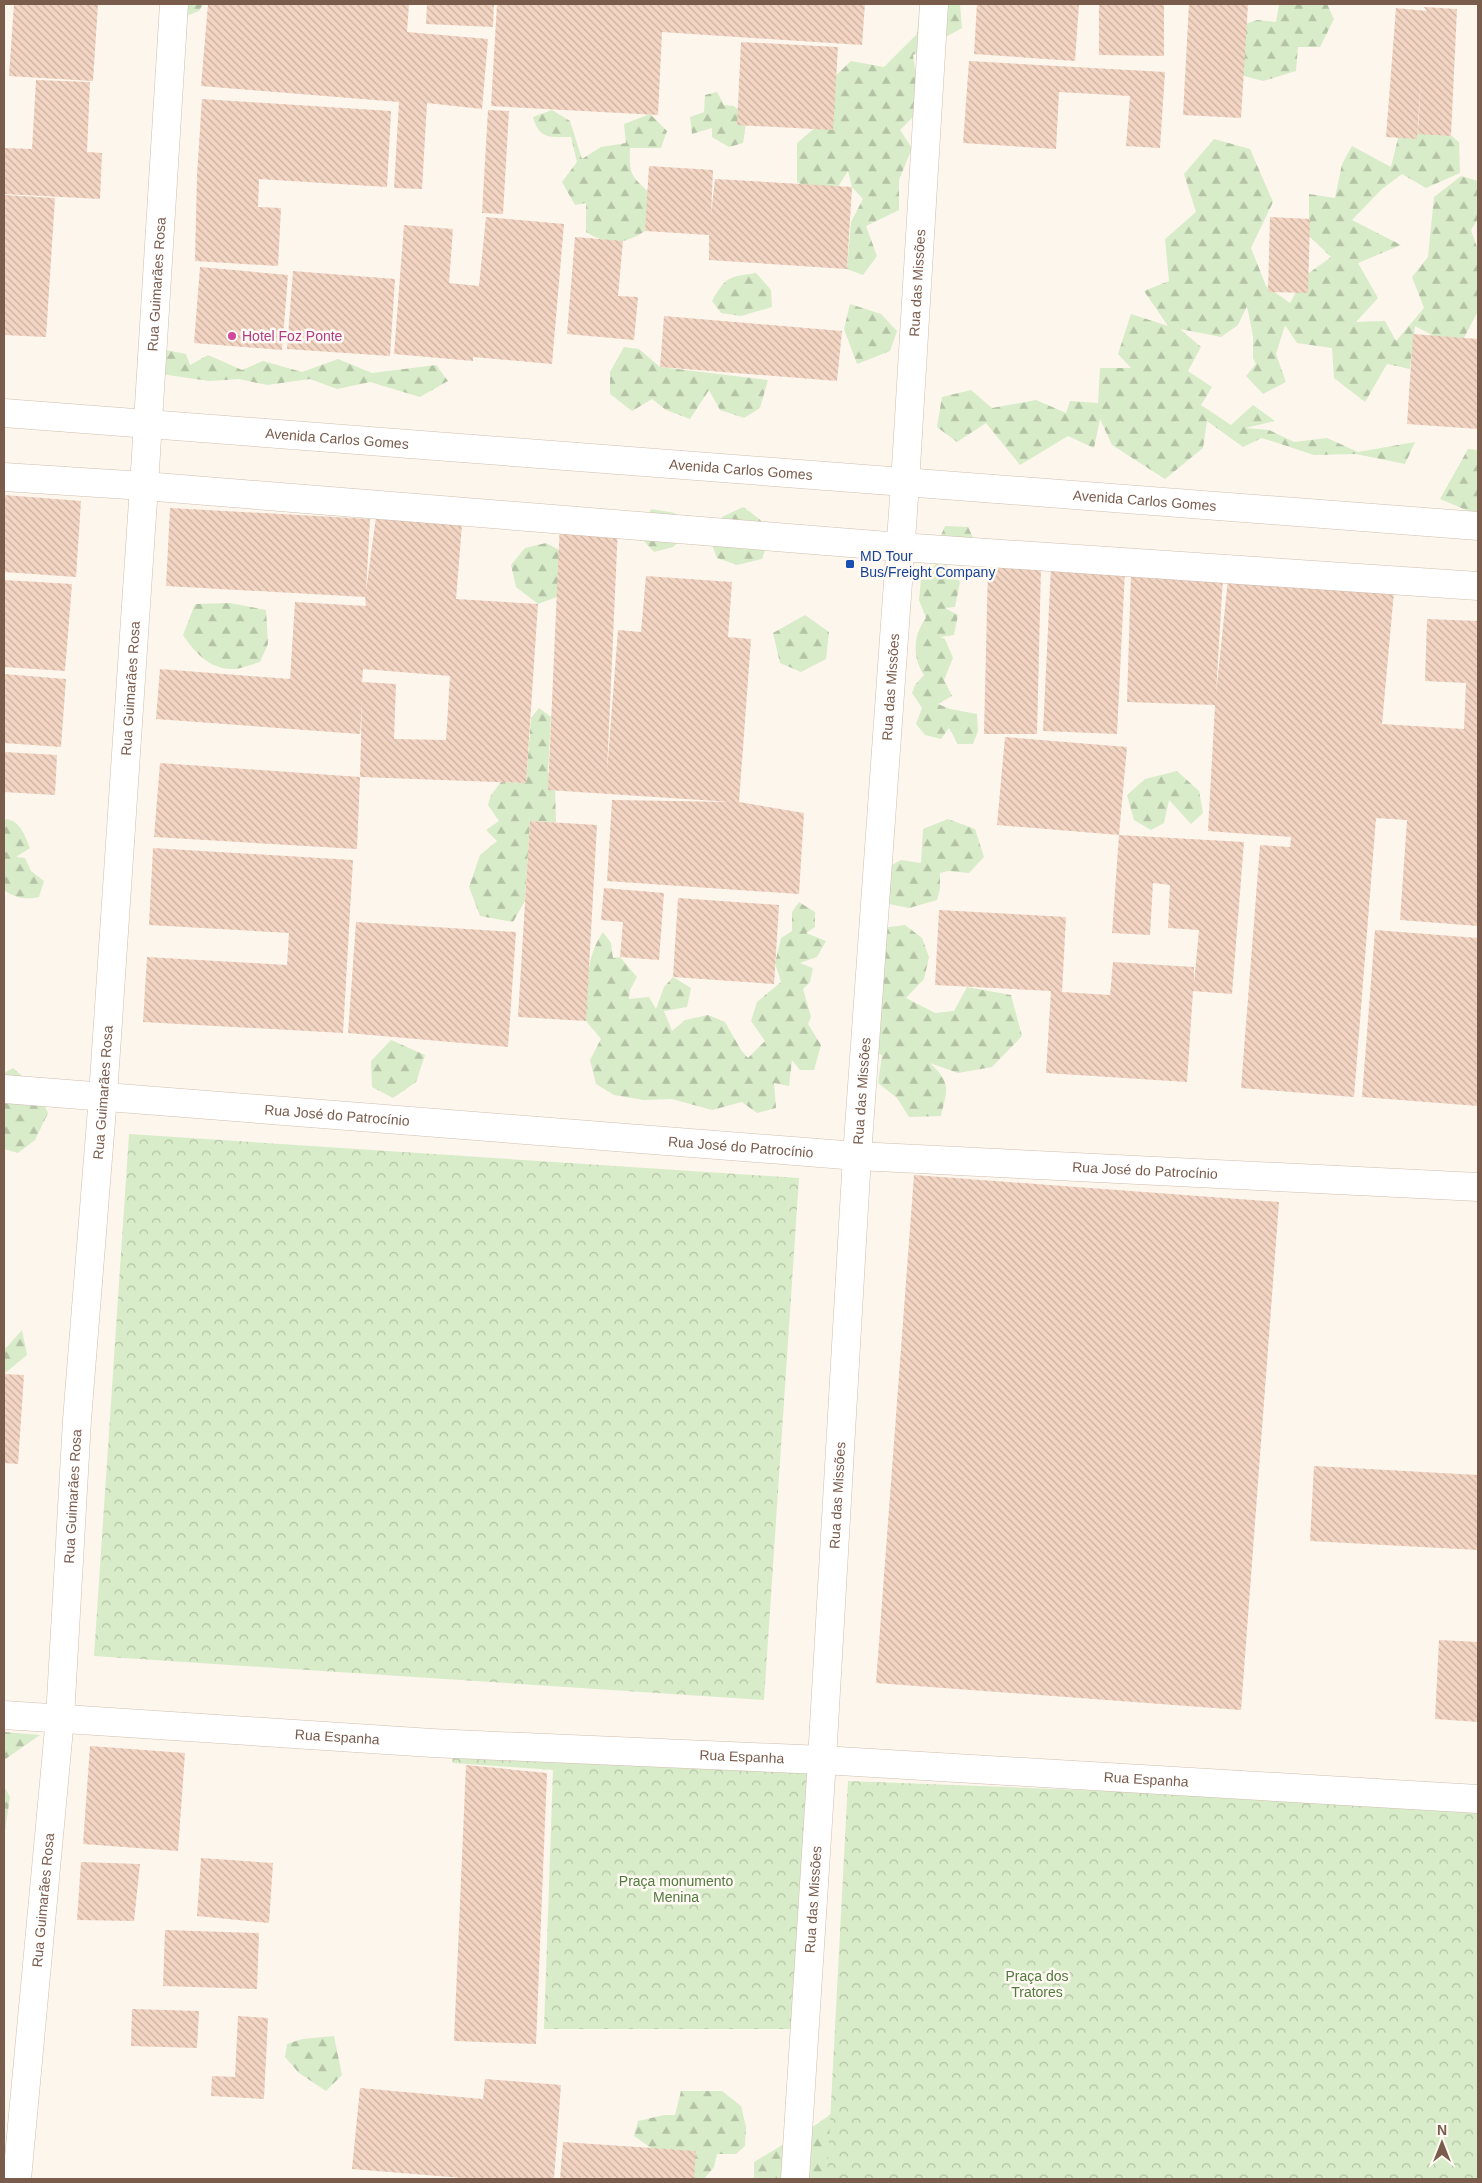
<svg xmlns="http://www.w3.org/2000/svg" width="1482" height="2183" viewBox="0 0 1482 2183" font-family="Arial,sans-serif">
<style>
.forest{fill:url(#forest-firs)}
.park{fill:url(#park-crowns)}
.building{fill:url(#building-back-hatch);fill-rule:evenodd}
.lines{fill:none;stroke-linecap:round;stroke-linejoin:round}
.minor-casing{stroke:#d1beb0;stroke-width:29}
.tertiary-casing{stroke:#d1beb0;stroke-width:29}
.minor{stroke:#fff;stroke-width:28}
.tertiary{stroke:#fff;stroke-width:28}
.hotel-dot{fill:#d1479c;stroke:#fffaf3;stroke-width:2}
.transit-dot{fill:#1a4fb4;stroke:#fffaf3;stroke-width:2}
.labels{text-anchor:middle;stroke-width:5;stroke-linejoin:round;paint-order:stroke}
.street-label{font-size:14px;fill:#7a5c4d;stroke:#fffaf3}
.hotel-label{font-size:14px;fill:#b23c85;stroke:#fffaf3;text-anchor:start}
.transit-label{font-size:14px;fill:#164399;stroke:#fffaf3;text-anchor:start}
.park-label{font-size:14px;fill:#537a41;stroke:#fffaf3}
</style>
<defs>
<pattern id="forest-firs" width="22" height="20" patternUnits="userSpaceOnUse" patternTransform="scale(1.25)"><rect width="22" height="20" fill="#d8ecc9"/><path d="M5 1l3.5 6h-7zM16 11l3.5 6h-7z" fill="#b4c2a5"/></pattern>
<pattern id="park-crowns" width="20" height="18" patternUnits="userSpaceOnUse" patternTransform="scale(1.25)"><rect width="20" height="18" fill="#d8ecc9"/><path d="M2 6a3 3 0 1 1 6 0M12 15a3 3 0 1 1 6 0" fill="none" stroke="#b4c2a5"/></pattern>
<pattern id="building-back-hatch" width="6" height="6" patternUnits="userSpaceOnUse" patternTransform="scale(1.25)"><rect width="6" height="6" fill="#f3d5c3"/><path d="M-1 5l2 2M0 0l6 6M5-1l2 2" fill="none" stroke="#cab0a1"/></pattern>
</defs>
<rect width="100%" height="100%" fill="#fdf6ec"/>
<path class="forest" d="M158,4h45l-4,7 -15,6z
M920,4h40l2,24 -49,27 8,54 -21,21 12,18 -13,32v30l-33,16 11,30 -14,19 -16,-6 4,-47 12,-23 -11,-12 -4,-16 -18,28 -33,-17v-39l26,-22 2,-35 26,-25 33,6 33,-33z
M1279,4h48l7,15 -14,28h-22l-2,24 -33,10 -34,-9 -4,-41 32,-11 19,2z
M717,92l7,13 10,1 13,11 -4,26 -14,4 -17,-10v-9l-20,6 -2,-17 14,-5 1,-17z
M552,110l18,11 12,38 19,-12 25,-4 -2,-19 26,-10 17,17 -6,17h-31c-1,26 1,28 20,45l-5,38c-21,14 -38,14 -59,1v-29l-11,2 -13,-23 15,-20 -6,-25c-20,0 -32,3 -38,-20z
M1430,118l29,24 1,31 -34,15 -24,-14 -20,15 -30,31 49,25 -43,18 20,35 -22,24 29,-1 11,20 28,-33 -12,-31 16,-20 6,-60 27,-21 17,5v38l-7,11 7,20v61l-20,38 -43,-23 -5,43 -23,-5 -22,38 -31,-24 -2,-30 -35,-5 -12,-18 -9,29 10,28 -23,12 -17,-18 10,-12 -3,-6v-22l-6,-30 -9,19 -17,12 -41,-8 21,18 -13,24 24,16 -11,18 30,20 22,-20 22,16 -30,7 24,2 25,12 33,-4 31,14 57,-10 -10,22 -49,-10 -42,1 -52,-17 -19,9 -36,-26 -4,27 -38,31 -53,-34 -12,-26 -6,29 -26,-12 -48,29 -34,-42 -29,19 -20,-15 5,-30 29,-7 21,18 44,-8 30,13 4,-12 28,2 2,-35h31l-13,-14 13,-40 37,12 -24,-35 25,-10 -4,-42 31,-27 -12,-38 30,-35 36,10 23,53 -22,46 15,38 24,17 15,-27 26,-19 -22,-21v-42l26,4 7,-34 10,-18 39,21 8,-33z
M756,273l15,17 1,17 -31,9 -20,-3 -9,-12c14,-25 17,-24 44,-28z
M850,304l31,10 16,17 -7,20 -33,13 -13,-35z
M624,347l15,2 21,18 108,13 -8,28 -16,10 -24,-8 -11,-20 -19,29 -24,-9 -14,-11 -20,12 -22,-17v-22z
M161,349l25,5 4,11 18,-10 34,15 21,-9 39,11 36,-13 34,14 64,-8 12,16 -28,16 -50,-15 -33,7 -27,-10 -43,6 -28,-6 -30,2 -48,-7z
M1468,449l10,1v65l-38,-16z
M743,507c26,18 30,21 19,52l-25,6 -20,-7 -8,-21 13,-20z
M651,509l24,4 13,20 -15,14 -19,5 -13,-14z
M945,526l23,1 8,17 -31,20 15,18 -5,25 -10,1 13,7 -4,20 -14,2 5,2 8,19 -9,22 8,16 -14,8 12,5 27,5 1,17 -5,13h-15l-9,-16 -8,11 -16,-4 -9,-11 6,-16 -10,-15 3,-8 9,-10c-12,-18 -11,-40 2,-57l-7,-18 2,-21 14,-14 2,-20z
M546,543l21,11 -10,43 -19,7 -22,-17 -5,-22 14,-17z
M230,603l36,7 2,34 -8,18c-8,2 -19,7 -27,7 -22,1 -39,-17 -50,-34l12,-31z
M805,615l24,17 -3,27 -25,13 -21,-9 -7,-30z
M539,708l12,9 -3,55 7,18 1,32 -26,-1 -5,80 -12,21 -33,-6 -11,-29 11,-32 17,-14 -11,-11 13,-9 -11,-16 3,-10 10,-13 25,1 5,-65z
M1177,771l22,20 4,22 -12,11 -22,-24 -5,23 -13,7 -17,-10 -7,-25 18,-16z
M4,819c16,0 21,17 26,29l-14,9 9,1 6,13 13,10 -5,16c-14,3 -24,1 -35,-7z
M948,819l27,10 9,28 -15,16 -21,-2 -8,2v16l-3,11 -28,8 -30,-6 2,-31 20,-11 20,3 2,-34z
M799,902l16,10v15l-9,6 20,8 -9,16 -17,6 13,5 -3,14 -7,7 8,28 -3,7 13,21 -7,25h-14l-8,-10 -3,26 -15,-3 2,25 -19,5 -15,-11 -30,8 -40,-11 -28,1 -30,-5 -18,-11 -6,-24 11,-21 -15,-18c1,-30 -1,-64 17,-89l8,11 2,15 7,-1 17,20 -7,13 -1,9 20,-2 7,12 8,-22 9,-10 18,11 -4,19 -23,4 8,20 13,-11 23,-5 17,7 16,28 7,8 17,-17 -14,-20 6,-19 24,-20 -6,-19 6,-25 11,-7v-19z
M905,925l17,13 7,19 -5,22 -18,19 29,15 19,-2 13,-24 44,8 11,41 -30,31 -34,6 -28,-10c22,21 17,26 11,53l-32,1 -12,-19 -19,-15 4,-28 -11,-3 11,-124z
M391,1040l34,15 -9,27 -23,16 -21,-11 -1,-26z
M13,1068l23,20 12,25 -13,27 -17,13 -14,-4v-76z
M22,1330l5,25 -23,19v-27l2,1z
M4,1732l36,3 -36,25z
M4,1786l6,11 -6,40z
M334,2036l8,39 -16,16 -27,-18 -14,-16 2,-13 15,-5z
M681,2091h41l19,15 5,21 -1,19 -9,8h-19l-3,13 -10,12h-24l-16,-7 -13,-24 -17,-12 4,-15 26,-6h11z
M853,2098l42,81h-141v-17l63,-38z"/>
<path class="park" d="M129,1134l670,44 -35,522 -670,-44z
M449,1747l362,18 -18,264h-249l9,-259 -100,-7z
M848,1781l630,24v374h-651z"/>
<path class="building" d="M14,4h84l-5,77 -84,-5z
M208,4h201l-2,28 81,7 -6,70 -55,-6 -5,86 -28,-1 5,-86 -198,-16z
M427,4h67l-1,23 -67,-3z
M497,4h368l-3,41 -200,-13 -4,83 -167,-9z
M977,4h102l-4,57 -101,-7z
M1099,4h65v52l-65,-1z
M1189,4h59l-7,114 -58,-3z
M1424,7l33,2 -6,127 -33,-2 3,-57 -4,62 -31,-2 10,-129 31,3z
M741,42l97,5 -5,83 -96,-5z
M969,61l196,11 -5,76 -34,-2 4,-50 -71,-4 -3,57 -93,-6z
M36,80l54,2 -3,70 15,1 -2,46 -96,-5v-46l28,1z
M202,99l189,12 -4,76 -128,-8 -1,28 23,1 -3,58 -83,-5 2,-86z
M488,110l21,1 -6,103 -21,-1z
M649,166l64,4 -2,45 4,-36 137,8 -5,82 -138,-9v-25l-64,-4z
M4,195l51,3 -9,139 -42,-2z
M486,217l78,7 -12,140 -79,-7v4l-79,-7 10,-129 49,4 -4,54 30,3z
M1270,217l40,2 -2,74 -40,-1z
M575,237l48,4 -5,55 20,1 -4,43 -67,-6z
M200,267l88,8 -6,75 -88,-7z
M293,271l102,8 -5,77 -103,-7z
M664,316l178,15 -5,50 -177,-14z
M1413,334l65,5v90l-71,-5z
M4,495l77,6 -5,76 -72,-5z
M170,508l200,11 -4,72 10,-74 86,8 -6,74 82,5 -12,179 -166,-6 2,-76 -2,33 -204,-15 4,-50 130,10 5,-77 71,4 -1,-9 -199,-11zM363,669l87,7 -4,64 -52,-1 2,-55 -34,-2z
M560,523l58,3 -11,246 11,-142 23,2 5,-56 86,6 -4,55 23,2 -12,163 65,11 -5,81 -192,-13 5,-81 120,2 -184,-12z
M988,566l53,1 -4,167h-53z
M1051,567l74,3 -8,164 -74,-3z
M1131,572l92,5 -7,117 12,-115 166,13 -12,132 82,5 2,-46 -41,-2 2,-62 51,2v305l-78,-6 7,-100 -31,-2 -22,279 -113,-9 19,-243 30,2 1,-10 -83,-6 7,-126 -88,-3z
M4,580l68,4 -7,87 -61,-4z
M4,674l62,5 -5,68 -57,-4z
M1005,737l122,10 -8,88 -122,-10z
M4,752l53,3 -2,40 -51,-3z
M160,763l200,14 -3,72 -203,-12z
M530,821l67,4 -11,196 -68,-4z
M1119,835l125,7 -12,152 -39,-3 -6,91 -141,-9 5,-82 -116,-6 4,-75 127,7 -4,75 48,3 3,-33 81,5v16l5,-53 -31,-2 2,-43 -17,-2 -3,52 -38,-2z
M153,848l200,12 -10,173 -200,-11 4,-65 140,8 2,-32 -140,-8z
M604,888l60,5 -5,67 -39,-3 3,-35 -22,-2z
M678,898l101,7 -5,79 -101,-7z
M356,922l160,10 -8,115 -160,-14z
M1375,930l103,8v168l-116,-9z
M914,1175l365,27 -38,508 -365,-27z
M4,1374l20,1 -6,89 -14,-1z
M1314,1466l164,9v75l-168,-9z
M1439,1640l39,2v80l-43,-3z
M90,1746l95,7 -7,98 -95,-7z
M466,1765l81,8 -11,271 -82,-3z
M201,1858l72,5 -4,60 -72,-7z
M81,1862l59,2 -6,57 -57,-1z
M165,1930l94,3 -2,56 -94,-3z
M132,2009l67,2 -2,37 -66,-2z
M238,2016l30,2 -4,81 -53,-3 1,-20 23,1z
M485,2079l76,6 -7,94h-79l-123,-10 8,-81 123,11z
M563,2142l133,9 -2,28h-134z"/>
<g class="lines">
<g class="minor-casing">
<g id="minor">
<path id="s1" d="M4,1089l853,67 621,31"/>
<path id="s2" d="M4,1715l428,28 390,17 656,39"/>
<path id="s3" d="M17,2179l43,-461 17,-298 26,-324 41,-610 30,-482"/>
<path id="s4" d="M795,2179l27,-419 35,-604 48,-672 29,-480"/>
</g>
</g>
<g class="tertiary-casing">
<g id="tertiary">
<path id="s5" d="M4,413l1474,113"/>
<path d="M4,477l140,9 756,61 578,39"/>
</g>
</g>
<use href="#minor" class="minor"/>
<use href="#tertiary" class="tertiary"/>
</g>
<circle class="hotel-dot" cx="232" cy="336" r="5"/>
<rect class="transit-dot" x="845" y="559" width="10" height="10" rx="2.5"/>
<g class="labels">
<g class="street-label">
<text dy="5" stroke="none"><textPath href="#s4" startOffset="1900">Rua das Missões</textPath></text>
<text dy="5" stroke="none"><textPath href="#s3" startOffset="1900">Rua Guimarães Rosa</textPath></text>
<text dy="5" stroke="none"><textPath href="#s5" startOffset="334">Avenida Carlos Gomes</textPath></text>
<text dy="5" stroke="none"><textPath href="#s5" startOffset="739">Avenida Carlos Gomes</textPath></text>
<text dy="5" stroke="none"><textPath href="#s5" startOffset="1144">Avenida Carlos Gomes</textPath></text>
<text dy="5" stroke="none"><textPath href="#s4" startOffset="1495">Rua das Missões</textPath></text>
<text dy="5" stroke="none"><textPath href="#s3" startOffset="1495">Rua Guimarães Rosa</textPath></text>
<text dy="5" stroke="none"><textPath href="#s4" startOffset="1090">Rua das Missões</textPath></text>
<text dy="5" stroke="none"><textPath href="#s3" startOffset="1090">Rua Guimarães Rosa</textPath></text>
<text dy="5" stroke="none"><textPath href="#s1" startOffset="334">Rua José do Patrocínio</textPath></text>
<text dy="5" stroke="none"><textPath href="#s1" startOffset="739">Rua José do Patrocínio</textPath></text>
<text dy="5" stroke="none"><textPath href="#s1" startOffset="1144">Rua José do Patrocínio</textPath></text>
<text dy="5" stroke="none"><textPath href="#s3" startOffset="685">Rua Guimarães Rosa</textPath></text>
<text dy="5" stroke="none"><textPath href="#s4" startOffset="685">Rua das Missões</textPath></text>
<text dy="5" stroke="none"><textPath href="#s2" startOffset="334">Rua Espanha</textPath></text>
<text dy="5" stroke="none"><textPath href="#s2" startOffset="739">Rua Espanha</textPath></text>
<text dy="5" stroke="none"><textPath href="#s2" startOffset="1144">Rua Espanha</textPath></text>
<text dy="5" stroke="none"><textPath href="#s3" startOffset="280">Rua Guimarães Rosa</textPath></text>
<text dy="5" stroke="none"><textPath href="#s4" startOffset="280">Rua das Missões</textPath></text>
</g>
<g class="hotel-label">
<text x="242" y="341">Hotel Foz Ponte</text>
</g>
<g class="transit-label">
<text x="860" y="561">MD Tour<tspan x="860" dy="16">Bus/Freight Company</tspan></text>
</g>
<g class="park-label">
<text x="676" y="1886">Praça monumento<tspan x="676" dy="16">Menina</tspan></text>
<text x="1037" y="1981">Praça dos<tspan x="1037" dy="16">Tratores</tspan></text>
</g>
</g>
<rect width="1482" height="2183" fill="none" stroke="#7a5c4d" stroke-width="10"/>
<g transform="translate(1442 2143)" stroke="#fffaf3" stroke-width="4" paint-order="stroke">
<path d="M0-4L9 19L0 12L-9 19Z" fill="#7a5c4d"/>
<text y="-8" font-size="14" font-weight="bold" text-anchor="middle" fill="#7a5c4d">N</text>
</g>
</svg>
